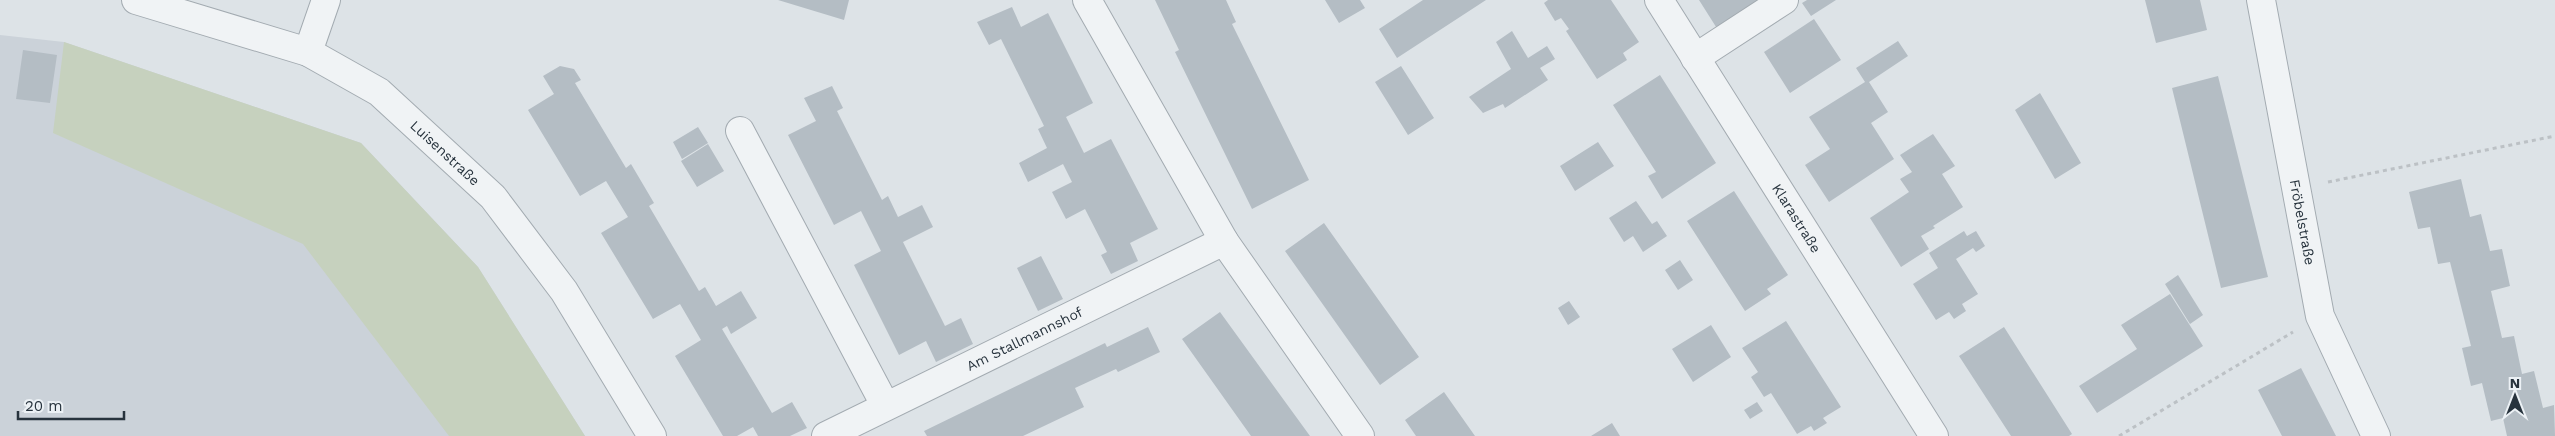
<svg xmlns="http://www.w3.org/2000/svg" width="2555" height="436" viewBox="0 0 2555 436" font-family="'Work Sans',sans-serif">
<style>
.built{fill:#cbd2d9}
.green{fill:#c6d1be}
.building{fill:#b4bdc4}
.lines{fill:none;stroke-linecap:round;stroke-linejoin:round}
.minor-casing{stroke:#a3abb1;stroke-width:30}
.path{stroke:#bcc1c5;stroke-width:3;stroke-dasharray:4 4;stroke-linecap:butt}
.minor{stroke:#f0f3f5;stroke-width:28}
.labels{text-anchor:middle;stroke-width:4;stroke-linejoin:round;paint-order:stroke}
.street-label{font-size:14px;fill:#27333d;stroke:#ecf1f5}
</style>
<rect width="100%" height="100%" fill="#dde3e7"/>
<path class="built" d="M0,35l64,7 297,101 117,124 107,169h-585z"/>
<path class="green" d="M64,42l297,101 117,124 107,169h-136l-146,-192 -250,-111z"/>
<path class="building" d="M778,0h71l-5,20z
M1155,0h71l10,22 -4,2 77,156 -57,29 -77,-157 4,-2z
M1325,0h35l5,8 -26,15z
M1423,0h63l-89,58 -18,-29z
M1548,0h63l28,42 -16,11 4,7 -30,19 -31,-48 3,-2 -8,-11 -6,3 -11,-18z
M1699,0h65l-46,30z
M1807,0h29l-25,16 -9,-13z
M2145,0h55l7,30 -51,13z
M1012,7l9,20 27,-14 45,90 -27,14 18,36 27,-14 47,90 -28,14 8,18 -27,13 -10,-19 6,-3 -22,-43 -19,10 -14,-27 20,-10 -9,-18 -35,18 -9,-19 28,-15 -9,-19 6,-3 -43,-87 -12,6 -12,-23z
M1814,19l27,41 -51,33 -26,-41z
M1512,31l16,27 19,-12 8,13 -15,9 8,12 -43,28 -2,-4 -20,9 -14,-16 42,-28 -15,-27z
M1898,41l10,15 -39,26 19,30 -17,11 23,36 -65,43 -24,-37 25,-16 -21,-32 56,-35 -9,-14z
M23,50l34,5 -7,48 -34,-4z
M560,66l14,3 7,11 -6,3 51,85 5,-4 23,39 -5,3 50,85 6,-4 11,19 25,-15 16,27 -26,16 -4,-8 -5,3 50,84 20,-11 15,26 -17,8h-32l-5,-9 -16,9h-14l-48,-80 26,-16 -21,-36 -27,15 -52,-86 27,-16 -22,-36 -26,15 -52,-86 26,-16 -11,-18z
M1401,66l33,52 -26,17 -33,-53z
M1660,75l56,88 -54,36 -14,-23 8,-4 -43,-67z
M2218,76l50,201 -47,11 -49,-200z
M832,86l11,22 -6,3 45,89 6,-4 10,21 24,-12 11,22 -30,15 42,84 16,-8 12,26 -37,18 -10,-21 -27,14 -45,-90 27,-14 -20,-40 -27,14 -46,-90 28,-14 -12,-23z
M2040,93l41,70 -26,16 -40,-69z
M698,127l10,16 -26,16 -9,-17z
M1933,134l22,32 -13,8 21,33 -30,19 2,2 -14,8 8,13 -28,18 -31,-49 39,-26 -9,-13 12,-7 -12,-17z
M1598,142l16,24 -39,25 -15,-25z
M708,144l16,27 -27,16 -16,-26z
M2461,179l9,38 11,-3 9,37 12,-2 8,37 -19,5 11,47 12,-2 8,38 12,-3 9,37 11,-3 1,31h-48l-4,-18 -12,3 -9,-38 -11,3 -9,-38 9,-2 -21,-84 -12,2 -8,-37 -12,2 -9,-37z
M1734,191l54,84 -21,14 4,5 -26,17 -58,-90z
M1636,201l16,23 5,-3 10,15 -24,16 -10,-16 -9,6 -15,-24z
M1324,223l95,134 -39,28 -95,-134z
M1964,231l3,5 9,-5 9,15 -9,6 -3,-4 -17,11 22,35 -16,10 4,7 -12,8 -5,-7 -13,8 -23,-36 25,-16 -9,-15z
M1041,256l22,43 -25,12 -21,-43z
M1680,260l13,20 -15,10 -13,-20z
M2178,275l25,40 -13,9 -25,-40z
M2170,294l33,52 -106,67 -18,-27 58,-37 -16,-24z
M1569,301l11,16 -12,8 -10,-17z
M1220,312l90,124h-59l-69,-97z
M1786,321l55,86 -18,11 4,5 -13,8 -3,-5 -14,8 -26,-41 -7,4 -13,-20 7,-5 -16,-24z
M1711,325l20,32 -38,25 -21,-33z
M1148,327l12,25 -42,20 -2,-3 -41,19 9,19 -61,29h-96l-3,-5 181,-88 2,4z
M2004,327l68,107 -3,2h-58l-52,-80z
M2301,368l35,68h-54l-24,-46z
M1444,392l31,44h-59l-11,-16z
M1757,402l6,9 -13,8 -6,-9z
M1612,423l8,13h-29z"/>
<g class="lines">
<g class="minor-casing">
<g id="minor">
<path id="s1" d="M136,0l172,52 71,40 114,105 71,94 88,145"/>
<path d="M1087,0l137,241"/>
<path id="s2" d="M1659,0l275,436"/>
<path id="s3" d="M2261,0l59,316 56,120"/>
<path d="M308,52l18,-52"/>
<path d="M1695,58l89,-58"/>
<path d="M740,131l145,274"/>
<path id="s4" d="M826,436l398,-195 136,195"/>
</g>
</g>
<path class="path" d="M2328,182l227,-46
M2119,436l174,-104"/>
<use href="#minor" class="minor"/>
</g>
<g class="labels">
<g class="street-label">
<text dy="5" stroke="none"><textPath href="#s1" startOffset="351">Luisenstraße</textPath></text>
<text dy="5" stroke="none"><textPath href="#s2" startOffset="258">Klarastraße</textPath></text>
<text dy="5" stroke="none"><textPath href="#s3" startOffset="226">Fröbelstraße</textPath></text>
<text dy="5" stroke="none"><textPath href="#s4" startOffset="221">Am Stallmannshof</textPath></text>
</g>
</g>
<g transform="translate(2515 396)" stroke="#ecf1f5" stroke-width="4" paint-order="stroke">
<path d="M0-4L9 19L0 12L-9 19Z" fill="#27333d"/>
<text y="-8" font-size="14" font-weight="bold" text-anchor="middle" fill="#27333d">N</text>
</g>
<path d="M18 411v8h106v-8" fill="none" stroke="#27333d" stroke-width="2.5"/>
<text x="25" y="411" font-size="15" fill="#27333d" stroke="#ecf1f5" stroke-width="4" paint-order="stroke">20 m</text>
</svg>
